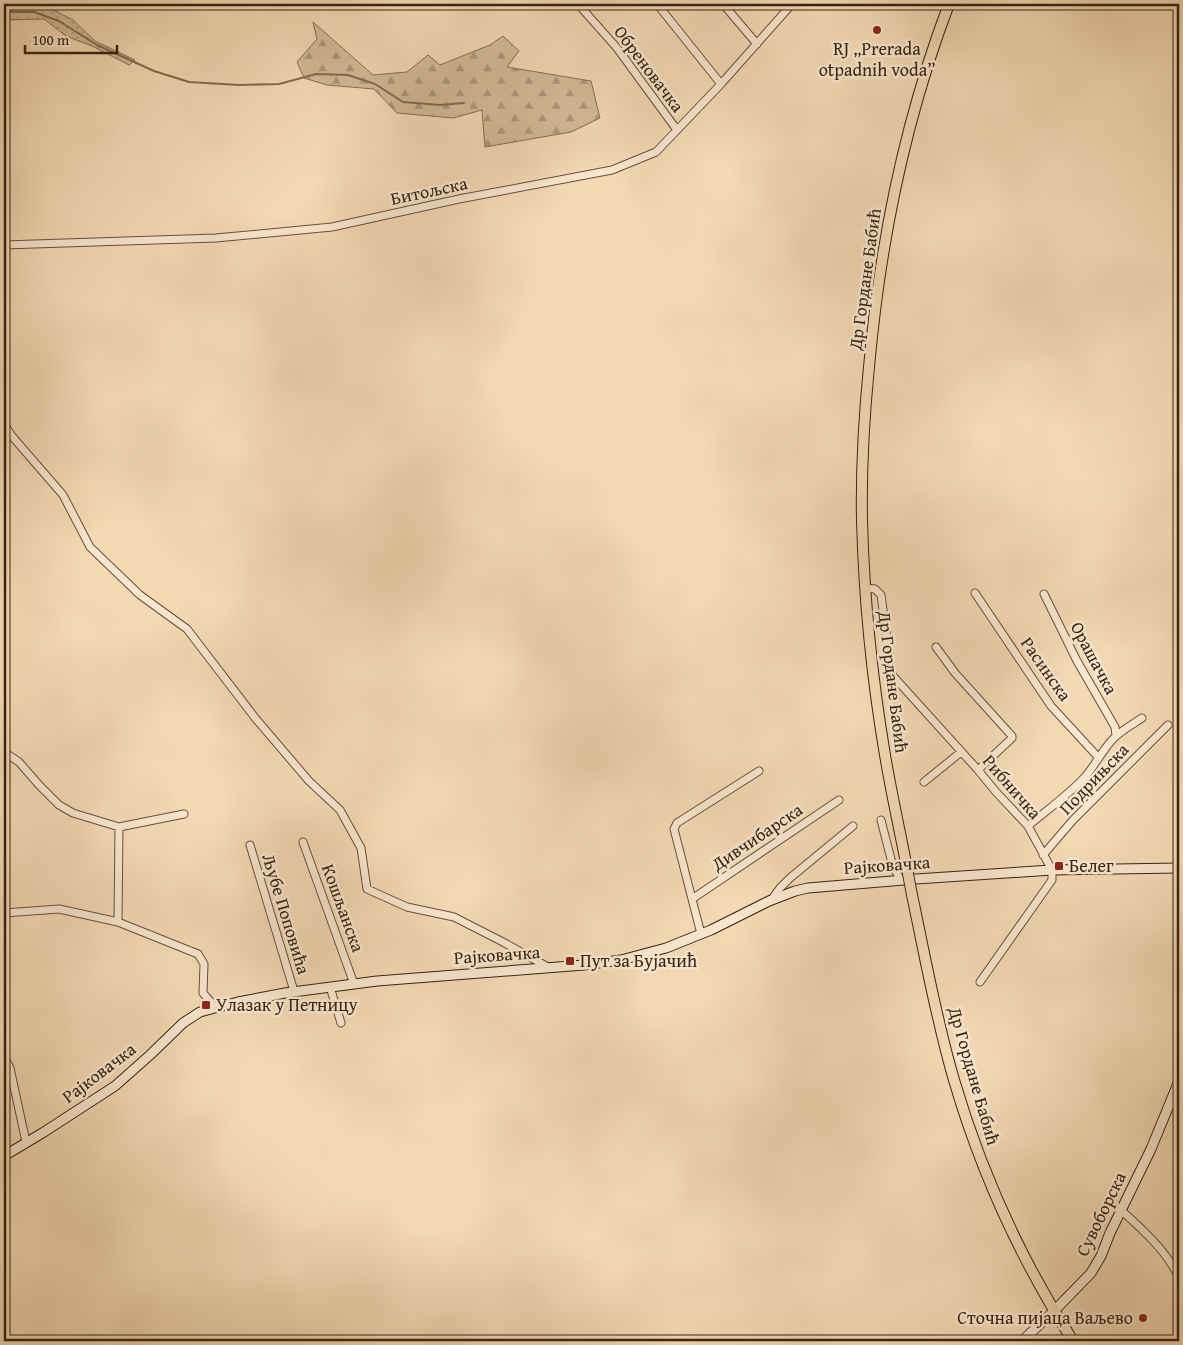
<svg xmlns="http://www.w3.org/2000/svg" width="1183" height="1345" viewBox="0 0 1183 1345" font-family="'Gentium Book Plus',serif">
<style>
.grass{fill:url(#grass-dots);stroke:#856e55}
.forest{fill:url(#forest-firs);stroke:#856e55}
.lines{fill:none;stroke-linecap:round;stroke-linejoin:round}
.stream{stroke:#816b52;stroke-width:2}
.minor-casing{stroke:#66503a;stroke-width:9}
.tertiary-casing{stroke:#66503a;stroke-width:11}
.secondary-casing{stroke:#362312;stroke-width:11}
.primary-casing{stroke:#362312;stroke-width:12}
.minor{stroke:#f8e6ce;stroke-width:7}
.tertiary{stroke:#f8e6ce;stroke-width:9}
.secondary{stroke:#f8e6ce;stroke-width:9}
.primary{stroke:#f4d9b4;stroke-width:10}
.primary-bridge-casing{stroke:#362312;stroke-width:12;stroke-linecap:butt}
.primary-bridge{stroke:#f4d9b4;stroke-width:10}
.poi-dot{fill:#8f2418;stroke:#f8e6ce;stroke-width:2}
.labels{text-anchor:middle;stroke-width:5;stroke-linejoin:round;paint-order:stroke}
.poi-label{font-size:18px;fill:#362312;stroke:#f8e6ce;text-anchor:start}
.street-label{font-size:18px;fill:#362312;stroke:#f8e6ce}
</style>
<defs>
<pattern id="grass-dots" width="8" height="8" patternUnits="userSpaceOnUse" patternTransform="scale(1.25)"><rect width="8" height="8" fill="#d4ba98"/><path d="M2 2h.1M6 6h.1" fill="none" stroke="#ad977b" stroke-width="1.8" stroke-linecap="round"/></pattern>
<pattern id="forest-firs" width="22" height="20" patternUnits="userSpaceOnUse" patternTransform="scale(1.25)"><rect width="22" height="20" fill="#d4ba98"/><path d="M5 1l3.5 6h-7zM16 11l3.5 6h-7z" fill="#ad977b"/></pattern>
</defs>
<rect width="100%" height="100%" fill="#f4d9b4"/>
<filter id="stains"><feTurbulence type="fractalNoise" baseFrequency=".004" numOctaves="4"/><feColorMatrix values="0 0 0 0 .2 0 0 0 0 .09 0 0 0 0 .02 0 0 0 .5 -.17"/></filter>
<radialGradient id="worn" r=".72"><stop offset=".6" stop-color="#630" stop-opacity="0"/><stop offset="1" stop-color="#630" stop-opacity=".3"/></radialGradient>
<path class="grass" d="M4,4h38l31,16 22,21 40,19 -6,5 -37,-19 -26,-10 -22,-17 -40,1z"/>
<path class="forest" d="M313,22l60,53 34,-3 21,-17 12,10 50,-20 13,-9 16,15 -12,16 84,14 9,37 -29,14 -86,15 -3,-37 -29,8 -56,-5 -23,-24 -47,-4 -23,-7 -7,-16 20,-23z"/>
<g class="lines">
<path class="stream" d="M4,12h30l25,9 38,24 57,26 35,11 50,3 40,-1 37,-10 32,1 27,9 28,18 37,3 24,-2"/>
<g class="minor-casing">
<path id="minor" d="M578,4l39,44 60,82
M657,4l64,80
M723,4l34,40
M4,245l212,-7 116,-11 127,-28 153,-29 44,-18 65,-68 71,-80
M4,423l7,12 52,60 27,52 50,48 47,34 69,90 53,62 31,29 21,38 6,41 40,18 47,10 49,25 45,25
M866,588l9,1 6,6 10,74 2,7 85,94 18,22 32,34 24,44v10l-72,102
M975,593l76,113 47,51
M1044,594l33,67 38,66 1,9
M936,647l19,26 57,63v2l-34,32
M4,752l15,10 20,23 20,20 14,8 46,14 65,-13
M924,782l37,-30
M881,820l12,47 8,13
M1028,826c19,-16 39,-30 56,-48 11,-12 18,-28 30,-40 8,-8 19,-14 28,-20
M303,842l51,142
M250,845l44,146
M1043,855l30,-35 95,-95
M692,899l147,-99
M772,899l8,-11 10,-10 63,-52
M4,913l55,-4 32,7 27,6 80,32 6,10 -1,29 12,14
M118,922l1,-95
M701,934l-27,-105 3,-6 82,-52
M330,987l11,36
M4,1060l3,2 3,6 16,74
M1121,1210c20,18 49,44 58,69
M617,1340l1,1"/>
</g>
<g class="tertiary-casing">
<path id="tertiary" d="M1022,1341l32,-30"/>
</g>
<g class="secondary-casing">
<path id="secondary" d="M4,1156l40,-24 71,-46 35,-31 33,-32 17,-11 11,-3 27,-7 47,-9 92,-12 207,-16 37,-5 45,-12 45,-18 58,-29 26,-10 13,-3 108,-9 136,-9 127,-2
M1054,1311l37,-38 10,-17 9,-23 41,-84 28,-68"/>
</g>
<g class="primary-casing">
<path id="primary" d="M906,863c-7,-36 -15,-72 -21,-108 -13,-77 -21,-157 -23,-235 -1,-51 2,-103 7,-153 11,-124 36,-247 80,-363
M912,895c13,61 24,124 42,185 27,92 67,180 119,261"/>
</g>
<use href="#minor" class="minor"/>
<use href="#tertiary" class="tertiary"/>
<use href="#secondary" class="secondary"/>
<use href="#primary" class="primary"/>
<g class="primary-bridge-casing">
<path id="primary-bridge" d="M906,863l6,32"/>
</g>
<use href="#primary-bridge" class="primary-bridge"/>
</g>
<g class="poi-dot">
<circle cx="877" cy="30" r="5"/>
<rect x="1054" y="861" width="10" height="10" rx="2.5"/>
<rect x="565" y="956" width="10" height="10" rx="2.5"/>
<rect x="201" y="1000" width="10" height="10" rx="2.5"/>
<circle cx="1143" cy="1318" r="5"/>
</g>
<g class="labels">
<g class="poi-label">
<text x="877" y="55" text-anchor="middle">RJ „Prerada<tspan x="877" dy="21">otpadnih voda”</tspan></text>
<text x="1069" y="872">Белег</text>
<text x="580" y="967">Пут за Бујачић</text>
<text x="216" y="1011">Улазак у Петницу</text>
<text x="1133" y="1324" text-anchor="end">Сточна пијаца Ваљево</text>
</g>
<g class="street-label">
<text transform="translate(649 69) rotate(53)" y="6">Обреновачка</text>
<text transform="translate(429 191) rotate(-12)" y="6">Битољска</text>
<text transform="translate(865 279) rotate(-82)" y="6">Др Гордане Бабић</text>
<text transform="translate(1094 658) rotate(62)" y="6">Орашачка</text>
<text transform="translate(1046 669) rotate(55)" y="6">Расинска</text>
<text transform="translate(893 682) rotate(83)" y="6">Др Гордане Бабић</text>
<text transform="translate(1094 779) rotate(-46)" y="6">Подрињска</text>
<text transform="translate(1012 787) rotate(49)" y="6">Рибничка</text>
<text transform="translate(757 837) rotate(-34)" y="6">Дивчибарска</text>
<text transform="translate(887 865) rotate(-4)" y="6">Рајковачка</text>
<text transform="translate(343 908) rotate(70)" y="6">Кошљанска</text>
<text transform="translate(286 914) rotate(73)" y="6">Љубе Поповића</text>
<text transform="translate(497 955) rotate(-4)" y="6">Рајковачка</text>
<text transform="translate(99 1073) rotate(-37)" y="6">Рајковачка</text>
<text transform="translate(974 1076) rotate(74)" y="6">Др Гордане Бабић</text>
<text transform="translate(1101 1214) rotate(-64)" y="6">Сувоборска</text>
</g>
</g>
<rect width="1183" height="1345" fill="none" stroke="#f4d9b4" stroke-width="20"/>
<rect x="5" y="5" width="1173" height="1335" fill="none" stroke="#362312" stroke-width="2.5"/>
<rect x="10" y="10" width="1163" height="1325" fill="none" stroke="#362312"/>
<path d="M25 45v8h92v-8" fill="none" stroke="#362312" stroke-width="2.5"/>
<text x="32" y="45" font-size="15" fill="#362312" stroke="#f8e6ce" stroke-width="4" paint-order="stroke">100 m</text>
<rect width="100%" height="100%" filter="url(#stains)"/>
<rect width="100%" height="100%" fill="url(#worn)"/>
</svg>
